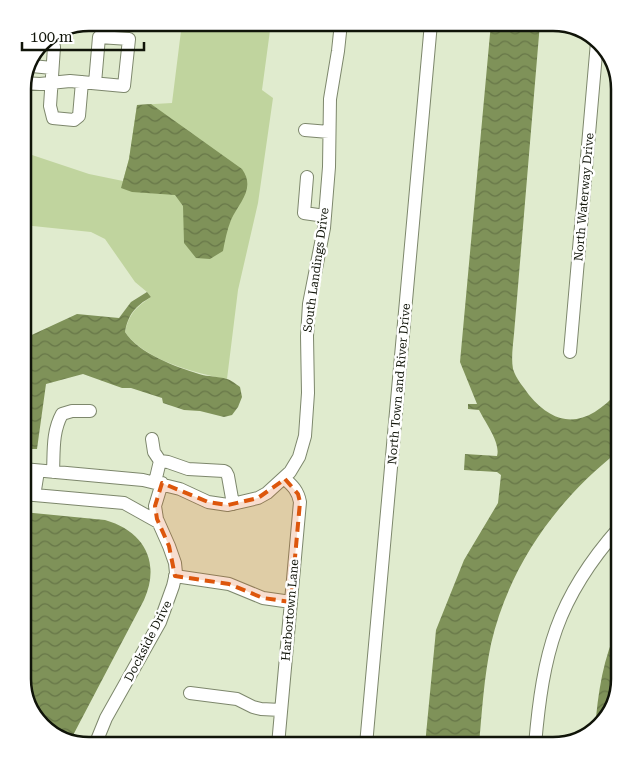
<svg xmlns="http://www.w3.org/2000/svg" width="642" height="768" viewBox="0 0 642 768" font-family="'Roboto Serif',serif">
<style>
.grass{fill:#c0d49e}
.water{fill:url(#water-waves)}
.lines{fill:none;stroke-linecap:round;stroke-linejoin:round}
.minor-casing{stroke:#7d876c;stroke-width:14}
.minor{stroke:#fff;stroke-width:12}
.marked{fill:#dd560c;fill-opacity:0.2;stroke:#dd560c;stroke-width:4;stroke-dasharray:10 6;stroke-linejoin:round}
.labels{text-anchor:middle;stroke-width:5;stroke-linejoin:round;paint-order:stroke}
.street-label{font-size:12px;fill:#101409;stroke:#fff}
.rim{fill:none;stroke:#101409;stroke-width:2.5}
</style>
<defs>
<pattern id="water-waves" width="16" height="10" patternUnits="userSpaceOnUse" patternTransform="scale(1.25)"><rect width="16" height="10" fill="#7f9259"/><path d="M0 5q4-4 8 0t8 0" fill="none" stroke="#677648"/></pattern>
</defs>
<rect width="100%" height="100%" fill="#e0ebce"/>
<path class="grass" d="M182,23h89l-9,67 11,8 -15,105 -20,87 -11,89c-31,-5 -84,-20 -102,-47 4,-18 11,-25 26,-35l-4,-5 -12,-10 -30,-43 -14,-7 -68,-7v-73l66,22 34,7 6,-22 8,-54 35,-2z"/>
<path class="water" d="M491,23h49l-26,311c-1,11 -3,24 -1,35 3,10 10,17 16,26 31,37 60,29 90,-4v60c-62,48 -110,115 -128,193 -7,33 -9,67 -12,101h-54l11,-115 28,-70 34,-57 3,-28 -4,-3 -33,-2 1,-16 32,2c4,-13 -12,-34 -18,-46l-11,-1v-5h9l-17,-42z
M151,104l91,65c14,20 -3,33 -11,51 -4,10 -6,20 -8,31l-13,8 -14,-1 -12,-15 -1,-37 -8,-11 -43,-3 -11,-4 8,-29 8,-54z
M147,292l4,5c-16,9 -23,18 -26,35 13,21 51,35 74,42 9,3 19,2 28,5 4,1 9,5 13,8l2,10 -4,10 -6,8 -8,2 -24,-6 -16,-1 -21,-7 -1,-5 -31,-10h-9l-39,-14 -37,10 -9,65h-14v-110l54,-25 42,4 12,-16z
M23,512l82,8c39,11 56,42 39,80l-74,141 -11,-3 -25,-22 -11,-37z
M619,625v54l-7,30 -17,20c3,-36 8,-72 24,-104z"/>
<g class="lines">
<g class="minor-casing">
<path id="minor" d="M47,39l5,2 2,6 -4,59 3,12 21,2 5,-4 3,-34
M32,66l20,2
M23,83l17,1 30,-3 54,5 5,-47 -30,-2 -4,46
M23,103l2,-20
M305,130l24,2
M307,177l-3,36 21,3
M570,352l27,-310
M152,439l2,13 6,9
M23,469l120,11 37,9 28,13 20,3 30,-7 9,-5 23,-21 9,-15 6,-21 3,-43 -1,-57 2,-32 15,-76 5,-61 1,-68 8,-48 3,-28
M26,470l-1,20 6,5 4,-5 3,-19
M53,472c1,-20 -1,-40 9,-58l10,-3h18
M155,482l5,-21 8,1 20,7 36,2 2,1 2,4 5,28
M23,494l101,9 34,19
M175,576l54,8 34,14 28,4
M190,693l47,6 16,8 8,2 20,1
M95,745l11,-27 54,-96 13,-36 3,-13 -1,-10 -6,-17 -12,-27 -2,-13 7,-23
M278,745l22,-243c-2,-11 -7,-16 -15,-23
M366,745l65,-722
M535,745c8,-92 21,-146 84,-217"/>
</g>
<use href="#minor" class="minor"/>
</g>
<path class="marked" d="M285,479l13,15 2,8 -9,100 -28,-4 -34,-14 -54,-8 -6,-30 -12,-27 -2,-13 7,-23 46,19 20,3 30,-7z"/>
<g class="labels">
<g class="street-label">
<text transform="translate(584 197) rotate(-85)" y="4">North Waterway Drive</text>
<text transform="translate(316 270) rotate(-82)" y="4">South Landings Drive</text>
<text transform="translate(399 384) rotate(-85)" y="4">North Town and River Drive</text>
<text transform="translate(290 610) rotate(-85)" y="4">Harbortown Lane</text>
<text transform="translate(148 641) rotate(-63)" y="4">Dockside Drive</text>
</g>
</g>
<path d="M0 0H642V768H0ZM89 31H553A58 58 0 0 1 611 89V679A58 58 0 0 1 553 737H89A58 58 0 0 1 31 679V89A58 58 0 0 1 89 31Z" fill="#fff" fill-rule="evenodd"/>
<path class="rim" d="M89 31H553A58 58 0 0 1 611 89V679A58 58 0 0 1 553 737H89A58 58 0 0 1 31 679V89A58 58 0 0 1 89 31Z"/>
<path d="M22 42v8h122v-8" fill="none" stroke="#101409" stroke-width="2.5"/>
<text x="30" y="42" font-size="15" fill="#101409" stroke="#ffffff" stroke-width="4" paint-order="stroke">100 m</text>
</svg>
